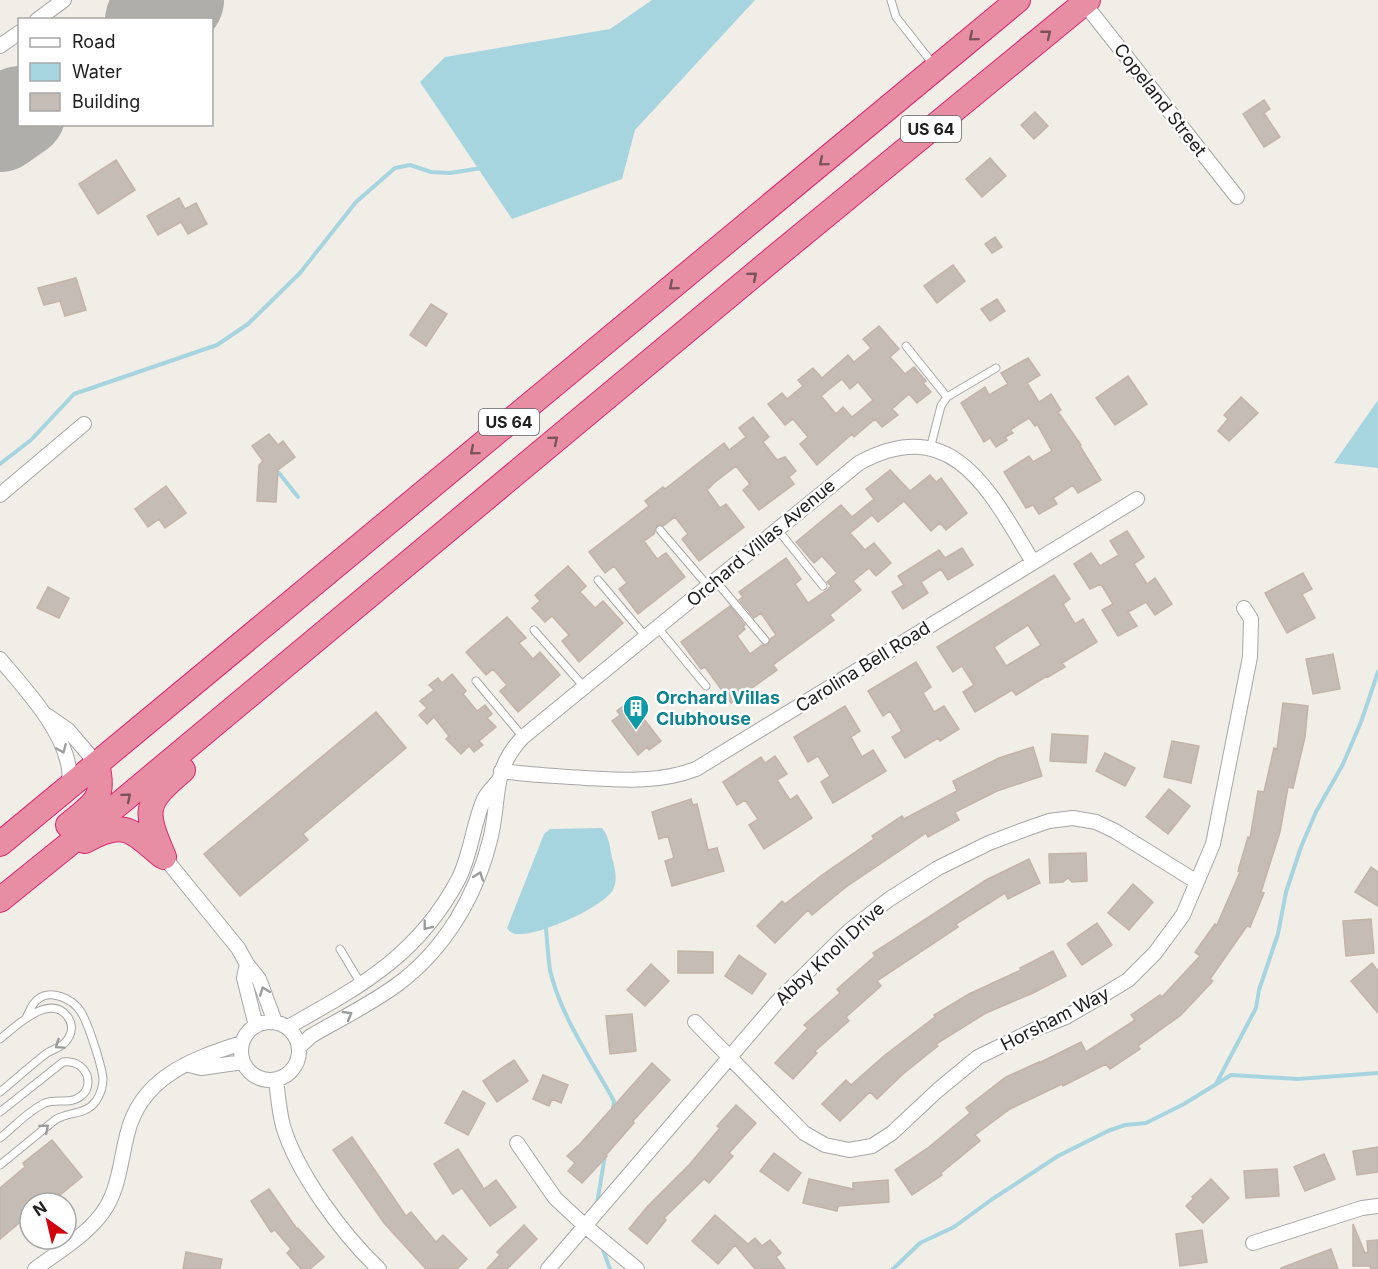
<svg xmlns="http://www.w3.org/2000/svg" width="1378" height="1269" viewBox="0 0 1378 1269" font-family="Inter,sans-serif">
<style>
.water{fill:#a7d5df}
.lines{fill:none;stroke-linecap:round;stroke-linejoin:round}
.stream{stroke:#a7d5df;stroke-width:4}
.runway{stroke:#b0aeaa;stroke-width:92}
.building{fill:#c6bcb6;stroke:#c3b3a9;stroke-width:1.5;fill-rule:evenodd}
.lane-casing{stroke:#a7a7a7;stroke-width:9}
.street-casing{stroke:#a7a7a7;stroke-width:16}
.highway-casing{stroke:#de256f;stroke-width:26}
.lane{stroke:#fff;stroke-width:7}
.street{stroke:#fff;stroke-width:14}
.highway{stroke:#e88ea4;stroke-width:24}
.oneway{stroke:#7a525b}
.oneway2{stroke:#9b9b9b}
.labels{text-anchor:middle;stroke-width:5;stroke-linejoin:round;paint-order:stroke}
.shield{fill:#fff;stroke:#636363;stroke-width:1.5}
.shield-label{font-size:16px;font-weight:bold;fill:#202020}
.street-label{font-size:18px;fill:#202020;stroke:#fff}
.culture-label{font-size:18px;font-weight:bold;fill:#0d838f;stroke:#fff;text-anchor:start}
</style>
<rect width="100%" height="100%" fill="#f1ede7"/>
<path class="water" d="M652,0h103l-120,130 -13,49 -110,40 -92,-137 25,-25 165,-28z
M1378,400v68l-44,-5z
M602,828c7,8 8,19 10,30 3,10 6,22 1,32 -11,18 -75,46 -95,44 -6,0 -8,-2 -11,-6l37,-94 6,-5z"/>
<g class="lines">
<path class="stream" d="M0,464l31,-24 43,-46 143,-49 31,-21 52,-51 56,-71 39,-34 15,-3 21,7 19,1 32,-5
M279,473l19,24
M546,928c1,13 2,28 4,42 10,45 42,91 64,131l-1,8
M1216,1084l40,-76 3,-18 19,-56 8,-42 15,-45 15,-35 27,-48 18,-42 17,-50
M597,1204l8,-49
M602,1247l8,22
M893,1269l27,-26 34,-16 37,-27 67,-44 50,-25 17,-6 21,-2 38,-19 47,-29 67,4 80,-6"/>
<path class="runway" d="M151,20l27,-20
M0,126l20,-14"/>
</g>
<path class="building" d="M1264,100l6,9 -6,4 16,24 -16,10 -21,-33z
M1035,112l13,14 -14,13 -13,-14z
M990,158l16,18 -24,21 -16,-18z
M116,160l19,30 -37,24 -19,-30z
M179,198l6,11 11,-6 11,21 -19,10 -7,-12 -23,13 -11,-19z
M995,237l7,10 -10,6 -7,-9z
M953,265l12,16 -28,22 -13,-17z
M76,278l10,32 -21,6 -5,-15 -16,4 -6,-17z
M997,299l8,12 -15,10 -9,-12z
M431,304l16,10 -21,32 -16,-11z
M879,326l20,23 -9,8 15,17 9,-7 12,14 -3,2 8,9 -14,11 -8,-9 -17,15 6,6 -16,12 -7,-8 -21,18 -2,-3 -35,31 -17,-21 8,-7 -15,-18 -8,6 -17,-21 14,-11 5,6 16,-13 -5,-6 15,-12 9,10 26,-23 6,7 17,-14 -8,-9zM842,379l8,10 8,-7 15,18 -21,17 -9,-10 -7,7 -15,-18z
M1028,358l12,17 -13,8 12,19 12,-8 10,16 -3,2 23,33 -1,1 21,34 -23,13 -5,-8 -20,13 4,6 -18,10 -6,-9 -7,3 -22,-36 25,-16 4,6 19,-11 -15,-27 -2,2 -6,-8 -19,12 3,3 -8,4 2,3 -11,7 -6,-9 -6,4 -23,-39 24,-16 4,8 19,-11 -7,-11z
M1128,376l19,28 -32,21 -19,-27z
M1241,397l17,16 -29,28 -11,-10 10,-12 -4,-4z
M753,417l16,20 -6,5 14,18 8,-3 11,14 -7,6 5,7 -35,26 -16,-20 7,-6 -14,-18 -22,17 -7,7 13,18 6,-4 18,23 -45,34 -17,-22 6,-5 -13,-17 -12,9 -6,-1 -3,9 -10,7 13,18 9,-6 19,24 -47,37 -19,-25 8,-6 -13,-17 -9,7 -16,-21 60,-46 -4,-5 18,-14 2,2 59,-46 5,7 17,-13 -7,-9z
M269,434l9,11 5,-4 12,16 -17,13 -2,32 -19,-1 2,-36 4,-4 -11,-15z
M890,470l20,21 20,-16 6,7 5,-4 26,35 -21,17 -6,-7 -9,8 -27,-30 -26,21 -6,-7 -22,18 15,17 9,-7 17,20 -15,13 -7,-8 -16,13 8,9 -31,25 4,5 -61,45 4,5 -46,33 -26,-36 -4,2 -20,-27 49,-36 15,19 -2,1 2,3 -8,7 13,18 12,-9h6l2,-6 6,-4 -15,-22 -7,5 -15,-18 4,-3 -4,-5 47,-34 15,21 -6,5 13,19 19,-13 4,-4 -4,-4 10,-9 -15,-17 -8,7 -18,-21 45,-37 11,12 22,-18 -8,-10z
M166,486l20,27 -21,15 -6,-9 -11,8 -13,-18z
M1127,531l17,26 -10,7 13,20 8,-6 17,26 -17,11 -9,-13 -18,10 9,14 -19,10 -16,-26 11,-6 -12,-20 -11,5 -16,-25 17,-11 9,13 19,-11 -9,-14z
M962,548l11,17 -25,15 -7,-11 -20,13 7,11 -25,16 -11,-17 12,-7 -6,-9 41,-26 6,8z
M568,566l18,20 -6,6 15,16 8,-7 20,22 -44,39 -17,-21 7,-6 -17,-19 -7,6 -13,-14 8,-7 -5,-6z
M1303,573l9,16 -10,5 13,24 -28,15 -22,-40z
M1054,575l16,24 -7,5 12,20 8,-5 14,23 -35,21 3,4 -17,10 -1,-1 -31,19 -4,-5 -37,22 -12,-20 11,-7 -12,-19 -9,6 -16,-25zM1028,625l13,20 -35,21 -12,-19z
M48,587l21,11 -10,20 -22,-10z
M507,617l19,21 -7,5 14,16 7,-7 20,23 -42,37 -18,-21 7,-6 -14,-16 -7,6 -20,-23z
M1333,654l7,35 -27,5 -7,-35z
M916,662l15,25 -8,6 11,19 10,-6 15,23 -19,12 -2,-3 -33,20 -13,-21 10,-6 -12,-20 -7,5 -15,-25z
M452,674l14,17 -3,3 14,17 8,-6 7,9 -5,4 9,9 -17,14 4,4 -9,7 -5,-6 -8,8 -15,-15 3,-3 -15,-19 -7,7 -8,-9 8,-7 -7,-7 14,-11 -5,-5 9,-7 4,5z
M630,701l31,40 -12,9 -2,-3 -9,8 -26,-34 8,-6 -3,-4z
M1283,703l25,3 -3,31 -12,51 -5,-1 -8,45 -19,60 3,1 -14,34 -3,-1 -37,53 3,2 -32,34 -43,31 2,3 -30,20 -4,-5 -43,22 -1,-2 -52,25 -35,26 5,6 -39,32 1,2 -30,20 -17,-25 34,-23 41,-34 -4,-5 40,-31 33,-15v1l42,-21 5,10 49,-32 -4,-5 29,-20 2,2 38,-41 -5,-4 20,-28 2,1 23,-53 -2,-1 10,-34 2,1 8,-47 6,1 10,-44 3,1z
M845,706l15,25 -9,6 11,20 11,-7 13,21 -53,32 -12,-21 9,-6 -12,-20 -10,6 -14,-25z
M376,712l30,36 -103,86 5,6 -68,56 -36,-42z
M1052,734l36,2 -2,27 -36,-2z
M1172,741l27,5 -8,37 -27,-6z
M1033,747l9,29 -45,15 -42,21 4,8 -31,17 -2,-4 -80,54 -34,28 -4,-5 -33,33 -18,-17 25,-25 3,3 37,-29 52,-36 -2,-3 30,-20 2,3 53,-28 -4,-10 46,-23z
M1105,753l30,15 -10,18 -29,-15z
M775,756l12,18 -10,6 13,20 7,-5 15,23 -48,31 -15,-24 9,-6 -13,-19 -8,5 -14,-23 38,-25 4,6z
M1169,789l21,17 -22,28 -22,-17z
M691,799l2,6 4,-1 11,46 9,-2 7,23 -52,15 -7,-25 9,-3 -6,-22 -9,3 -7,-27z
M1086,853l1,28 -15,1 -4,-4 -5,4 -13,1 -1,-29z
M1029,859l11,24 -32,16 -3,-6 -49,31 2,3 -81,54 4,5 -35,31 3,4 -34,30 2,2 -24,26 -18,-16 33,-35 -4,-3 36,-32 -3,-4 38,-33 -2,-3 113,-73z
M1371,867l7,5v34l-23,-14z
M1133,884l20,18 -24,28 -21,-17z
M1371,919l3,34 -28,3 -3,-35z
M1097,923l15,22 -30,20 -15,-21z
M678,951l35,1v21h-35z
M1053,951l13,25 -33,17 -47,20 -50,31 2,2 -35,28 -26,25 -7,-7 -30,29 -18,-17 24,-24 5,5 34,-30 50,-38 -1,-2 35,-21 52,-24 -1,-2z
M739,955l27,19 -14,20 -27,-18z
M1372,963l6,8v42l-27,-32z
M651,964l18,17 -24,25 -18,-16z
M632,1014l4,37 -26,3 -4,-38z
M514,1060l14,21 -31,21 -14,-21z
M652,1063l18,17 -37,41 1,2 -28,32 1,1 -25,27 -14,-12 7,-8 -8,-7 13,-12z
M543,1075l25,10 -7,18 -9,-4 -3,7 -16,-7z
M463,1091l22,12 -17,32 -23,-12z
M736,1105l20,18 -27,30 4,3 -24,27 -5,-4 -40,39 2,2 -19,24 -18,-15 18,-22 42,-42 31,-37 -3,-2z
M352,1137l54,79 5,-4 25,30 7,-7 24,24 -10,10h-31l-42,-46 -51,-73z
M52,1140l30,37 -28,23 -3,-4 -7,7h-14v11l-30,25v-51l25,-21 -2,-4z
M1378,1147v25l-21,3 -4,-24z
M458,1149l26,40 12,-9 20,27 -26,19 -28,-38 -9,6 -19,-30z
M774,1153l27,20 -13,18 -28,-20z
M1324,1154l11,25 -30,12 -11,-24z
M1277,1169l2,27 -33,2 -2,-27z
M809,1179l44,10v-6l35,-3 1,22 -51,4 -1,5 -34,-8z
M1211,1179l18,19 -26,25 -17,-17 7,-7 -1,-2z
M269,1189l28,40 1,-1 26,29 -14,12h-9l-14,-16 4,-4 -16,-19 -4,2 -20,-31z
M715,1215l33,29 7,-6 7,8 8,-6 11,13 -5,4 9,12h-30l-20,-24 -17,19 -26,-23z
M1353,1224l12,29 3,-1 -1,-11 11,-1v29h-7l-1,-3h-17z
M524,1225l13,14 -30,30h-20l13,-14 -3,-3z
M1202,1230l5,32 -27,4 -4,-32z
M1331,1249l7,20h-56l-1,-1z
M186,1252l36,7 -2,10h-37z"/>
<g class="lines">
<g class="lane-casing">
<path id="lane" d="M891,0l5,17 37,47
M906,346l41,51
M930,449l11,-43 6,-9 49,-29
M660,530l48,56
M778,530l45,56
M598,580l48,57
M715,580l50,60
M658,628l48,58
M534,630l51,58
M476,681l47,56
M340,949l21,35
M0,1039c15,-12 49,-46 67,-23 5,6 6,14 2,21 -5,10 -14,11 -22,16 -16,12 -31,26 -47,39
M0,1112l63,-50c12,-1 19,3 24,13 2,8 1,16 -6,21 -11,9 -24,2 -36,7 -17,8 -31,24 -45,35
M0,1165l55,-45c14,-9 30,-4 41,-19 4,-6 7,-14 7,-22 -1,-13 -15,-56 -22,-67 -8,-13 -31,-24 -44,-12 -5,4 -7,10 -10,16"/>
</g>
<g class="street-casing">
<path id="street" d="M1084,3l153,194
M37,20l27,-20
M0,46l20,-14
M0,495l84,-71
M0,659c24,29 64,71 69,110 1,5 0,12 0,18
M48,716l20,14 29,34
M501,771c28,4 56,5 84,7 38,2 74,5 111,-9l441,-270
M164,857l74,91 9,16 12,15 16,43
M247,964l-3,14 12,48
M241 1051a29 29 0 1 1 58 0a29 29 0 1 1-58 0Z
M695,1022l109,111 21,12 24,5 23,-4 20,-13 46,-43 40,-33 60,-29 28,-11 29,-17 33,-20 27,-27 28,-38 30,-71 37,-187 1,-38 -7,-11
M288,1027c73,-41 131,-72 171,-149 12,-24 14,-54 25,-79 3,-6 9,-12 14,-18
M299,1047l12,-11c29,-17 60,-32 87,-52 47,-35 78,-88 92,-144 11,-42 0,-68 33,-103l336,-274c95,-52 132,31 174,99
M189,1065l12,3 42,-6
M276,1080c2,15 3,31 7,46 14,47 60,109 96,143
M517,1143l38,55 29,27 53,44
M1253,1243l109,-35 16,-2
M35,1269c25,-19 56,-36 72,-63 12,-21 14,-47 20,-71 13,-57 64,-76 115,-92
M548,1269l229,-267 72,-71 39,-31 50,-32 51,-25 37,-14 23,-8 24,-3 23,4 19,9 82,51"/>
</g>
<g class="highway-casing">
<path id="highway" d="M68,825c26,-22 38,-25 29,-61
M85,841c39,-22 46,-11 77,15
M0,844l1018,-844
M164,857c-20,-47 -21,-53 19,-87
M0,900l120,-97 654,-545 314,-258"/>
</g>
<use href="#lane" class="lane"/>
<use href="#street" class="street"/>
<use href="#highway" class="highway"/>
</g>
<defs><path id="oneway-chevron" d="M-2-3.5L2.5 0L-2 3.5" fill="none" stroke-width="1.6" stroke-linecap="round" stroke-linejoin="round" transform="scale(1.5)"/></defs>
<g class="oneway">
<use href="#oneway-chevron" transform="translate(1047 34) rotate(-39)"/>
<use href="#oneway-chevron" transform="translate(973 37) rotate(140)"/>
<use href="#oneway-chevron" transform="translate(823 162) rotate(140)"/>
<use href="#oneway-chevron" transform="translate(753 276) rotate(-40)"/>
<use href="#oneway-chevron" transform="translate(673 286) rotate(140)"/>
<use href="#oneway-chevron" transform="translate(554 440) rotate(-40)"/>
<use href="#oneway-chevron" transform="translate(474 451) rotate(140)"/>
<use href="#oneway-chevron" transform="translate(127 797) rotate(-40)"/>
</g>
<g class="oneway2">
<use href="#oneway-chevron" transform="translate(62 749) rotate(67)"/>
<use href="#oneway-chevron" transform="translate(479 876) rotate(-70)"/>
<use href="#oneway-chevron" transform="translate(427 926) rotate(128)"/>
<use href="#oneway-chevron" transform="translate(264 991) rotate(-111)"/>
<use href="#oneway-chevron" transform="translate(348 1015) rotate(-30)"/>
<use href="#oneway-chevron" transform="translate(59 1045) rotate(146)"/>
<use href="#oneway-chevron" transform="translate(45 1128) rotate(-40)"/>
</g>
<defs>
<g id="building-pin" transform="scale(1.35)"><path d="M0 17L-7.5 6A9.5 9.5 0 1 1 7.5 6Z" fill="#0f9aa8" stroke="#fff"/><path d="M-4-6H4V6H1V3H-1V6H-4ZM-2.5-4.3h1.7v1.8h-1.7ZM.8-4.3h1.7v1.8H.8ZM-2.5-1h1.7V.8h-1.7ZM.8-1h1.7V.8H.8Z" fill="#fff"/></g>
</defs>
<g fill-rule="evenodd">
<use href="#building-pin" x="636" y="708"/>
</g>
<g class="labels">
<g class="shield">
<rect x="901" y="116" width="60" height="26" rx="4.5"/>
<rect x="479" y="409" width="60" height="26" rx="4.5"/>
</g>
<g class="shield-label">
<text x="931" y="135">US 64</text>
<text x="509" y="428">US 64</text>
</g>
<g class="street-label">
<text transform="translate(1160 100) rotate(52)" y="6">Copeland Street</text>
<text transform="translate(761 543) rotate(-40)" y="6">Orchard Villas Avenue</text>
<text transform="translate(863 667) rotate(-32)" y="6">Carolina Bell Road</text>
<text transform="translate(830 954) rotate(-43)" y="6">Abby Knoll Drive</text>
<text transform="translate(1055 1019) rotate(-27)" y="6">Horsham Way</text>
</g>
<g class="culture-label">
<text x="656" y="704">Orchard Villas<tspan x="656" dy="21">Clubhouse</tspan></text>
</g>
</g>
<rect x="18" y="18" width="195" height="108" fill="#ffffff" stroke="#a6a6a6" stroke-width="1.5"/>
<rect x="30" y="38" width="30" height="9" fill="#ffffff" stroke="#a6a6a6" stroke-width="1.5"/>
<text x="72" y="48" font-size="18" fill="#202020">Road</text>
<rect x="30" y="63" width="30" height="18" fill="#a7d5df" stroke="#a6a6a6" stroke-width="1.5"/>
<text x="72" y="78" font-size="18" fill="#202020">Water</text>
<rect x="30" y="93" width="30" height="18" fill="#c6bcb6" stroke="#a6a6a6" stroke-width="1.5"/>
<text x="72" y="108" font-size="18" fill="#202020">Building</text>
<g transform="translate(48 1221) rotate(326)"><circle r="28" fill="#ffffff" stroke="#a6a6a6" stroke-width="1.5"/>
<path d="M0-4.5L10 22L0 15L-10 22Z" fill="#d1000c"/>
<text y="-9" font-size="16" font-weight="bold" text-anchor="middle" fill="#202020">N</text>
</g>
</svg>
